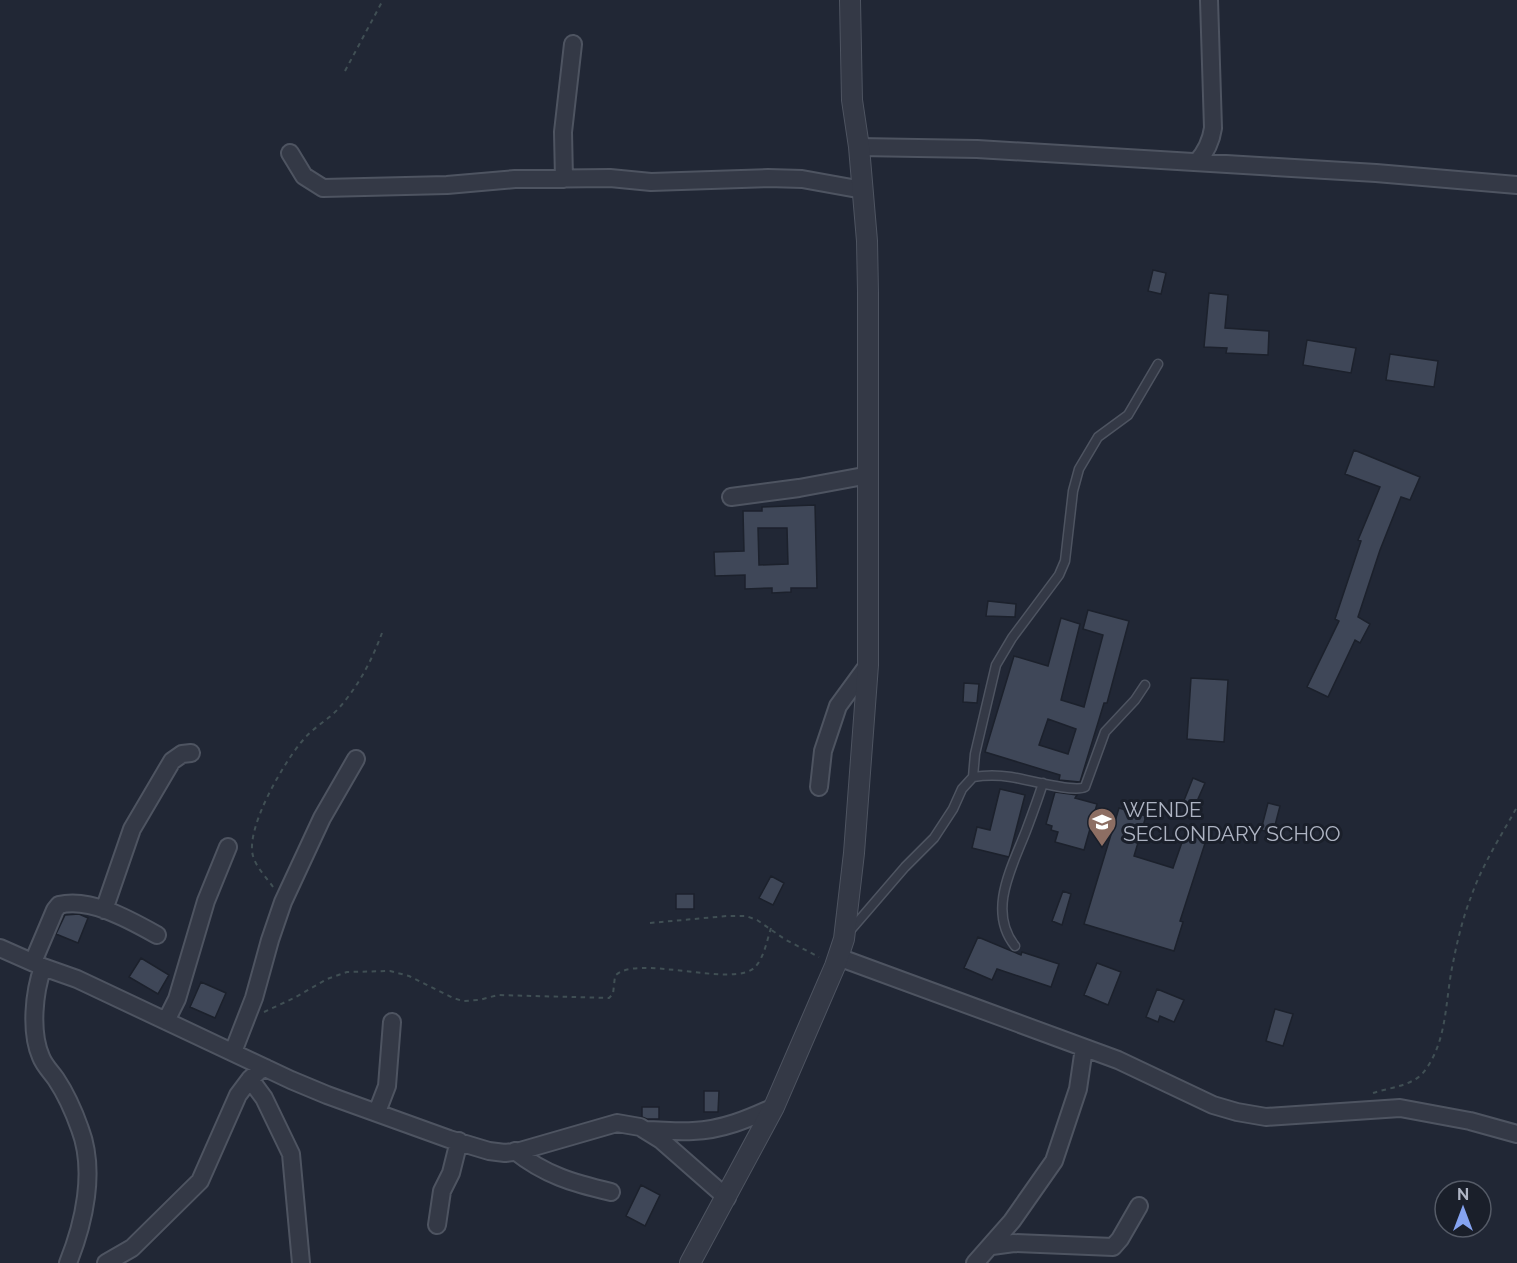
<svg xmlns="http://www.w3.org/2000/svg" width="1517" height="1263" viewBox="0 0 1517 1263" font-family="Raleway,sans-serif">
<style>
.building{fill:#3f4758;stroke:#1c212c;stroke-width:1.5;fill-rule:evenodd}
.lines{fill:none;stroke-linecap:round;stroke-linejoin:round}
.service-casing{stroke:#4e5461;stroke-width:11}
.minor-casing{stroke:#4e5461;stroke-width:20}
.tertiary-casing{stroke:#4e5461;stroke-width:22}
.path{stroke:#404f54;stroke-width:2;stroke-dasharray:4.5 4.5;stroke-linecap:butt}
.service{stroke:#343946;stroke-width:8}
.minor{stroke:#343946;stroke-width:16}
.tertiary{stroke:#343946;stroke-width:20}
.labels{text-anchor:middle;stroke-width:6;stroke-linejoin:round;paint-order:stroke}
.poi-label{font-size:21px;fill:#aeb4c3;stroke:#1a1f2a;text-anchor:start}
</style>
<rect width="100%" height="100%" fill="#212735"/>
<path class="building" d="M1153,270l13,3 -5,21 -13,-3z
M1209,293l19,2 -3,33 44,3 -1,24 -42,-2 1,-5 -23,-1z
M1307,340l49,8 -5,25 -48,-8z
M1390,354l48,7 -4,26 -48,-7z
M1354,450l66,27 -10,23 -9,-3 -21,53 -22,67 12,7 -10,19 -5,-3 -27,57 -21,-10 32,-66 -4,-2 26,-78 -3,-1 22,-53 -35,-13z
M815,505l2,83h-26v4l-19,1v-5l-27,1v-14l-30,1 -1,-24 30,-1 -1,-40h19v-4zM758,528h29l1,36 -29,1z
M988,601l28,3 -1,13 -29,-1z
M1088,610l41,11 -22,82h-3l-24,79 -21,-2 1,-5 -75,-23 29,-96 34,10 13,-48 19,6 -19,76 23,7 19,-72 -20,-6zM1048,719l28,10 -8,25 -29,-9z
M1191,678l37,2 -4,62 -37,-3z
M964,683l15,1 -2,19 -14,-1z
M1193,778l12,5 -11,25 -11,-5z
M1000,789l25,6 -16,62 -37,-9 5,-21 13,3z
M1055,792l22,3 -2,3 22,6 -13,46 -29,-8 3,-10 -7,-2 1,-4 -6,-2z
M1268,803l12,3 -7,27 -12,-3z
M1119,808l27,8 -12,40 39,12 14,-40 21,6 -28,87 3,1 -9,29 -90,-27z
M771,876l13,7 -11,22 -14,-7z
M1063,891l8,3 -9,31 -10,-4z
M676,894h18v15h-18z
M79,914l9,4 -10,25 -22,-9 9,-19z
M978,937l43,18 1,-3 37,12 -8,23 -54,-18 -5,11 -28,-12z
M141,958l28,17 -11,19 -29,-17z
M1097,963l24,9 -13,33 -24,-10z
M201,982l25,11 -11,25 -25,-11z
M1157,989l27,11 -10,22 -14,-6 -2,6 -12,-5z
M1275,1009l18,5 -10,32 -17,-5z
M704,1091h15l-1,21h-14z
M642,1107h17v12h-12l-5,-2z
M641,1185l19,10 -15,31 -19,-10z"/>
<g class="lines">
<g class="service-casing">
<path id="service" d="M973,777l2,-23 21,-89 16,-27 47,-63 6,-14 8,-70 6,-22 19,-32 30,-22 30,-51
M849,932l56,-65 29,-29 19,-29 9,-20 11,-12c13,-2 25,-2 38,0 15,2 63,16 74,10l20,-55 30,-32 10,-15
M1015,946c-28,-35 -3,-79 11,-115 6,-16 12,-32 17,-48"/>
</g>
<g class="minor-casing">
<path id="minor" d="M859,147l118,2 399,24 141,12
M290,153l14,23 19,12 124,-3 68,-6 95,-1 41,4 117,-4 34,1 61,11
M1197,162c9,-10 14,-20 16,-34l-4,-128
M564,179l-1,-47 10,-88
M731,497l68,-9 70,-13
M819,787l4,-36 15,-45 30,-41
M104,910l28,-81 40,-68 10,-7 9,-1
M0,948l43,19 34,12 214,101 36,15 122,44 40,12 16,2 15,-2 97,-28 23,4 21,13 66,58
M838,957l280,103 95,45 24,7 29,5 134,-9 70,13 47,13
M33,962l22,-52 4,-5c31,-8 71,15 98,30
M43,967c-9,25 -13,65 -2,90 3,8 10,15 15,22 10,15 18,33 24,50 16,42 4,94 -12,134
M166,1021l11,-22 29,-98 22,-54
M233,1052l21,-54 16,-58 13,-38 39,-84 34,-59
M250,1079l14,19 27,56 10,109
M377,1112l10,-26 5,-64
M646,1130c15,0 31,2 47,1 29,-1 55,-12 81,-24
M515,1151c30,24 58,32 96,41
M437,1225l5,-34 9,-18 8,-32
M992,1246l22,-3 99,4 7,-8 19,-33
M106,1263l26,-15 68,-67 38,-86 12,-16 9,-8 7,-3
M975,1263l37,-42 42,-60 24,-72 6,-41"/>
</g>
<g class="tertiary-casing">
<path id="tertiary" d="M690,1263l84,-156 61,-141 9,-27 10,-86 14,-188v-373l-1,-51 -8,-94 -7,-47 -2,-100"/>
</g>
<path class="path" d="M345,71l38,-71
M273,887c-7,-10 -17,-20 -20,-31 -8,-28 32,-96 51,-117 10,-12 24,-19 34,-30 20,-22 34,-49 44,-76
M650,923l77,-7h19l11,4 29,20 33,17
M264,1012l30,-14 33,-19 20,-7 43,-1 19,5 44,22 10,3 16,-1 19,-5 111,3 4,-4 2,-18c20,-23 120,13 140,-9 9,-9 12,-27 16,-39
M1373,1093c18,-6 42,-7 53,-24 22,-31 19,-70 27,-106 4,-21 10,-46 18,-66 11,-32 30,-61 46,-90"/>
<use href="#service" class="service"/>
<use href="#minor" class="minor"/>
<use href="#tertiary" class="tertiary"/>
</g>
<defs>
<g id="school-pin" transform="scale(1.5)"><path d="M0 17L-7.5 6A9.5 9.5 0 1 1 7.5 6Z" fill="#8d6e63" stroke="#1a1f2a"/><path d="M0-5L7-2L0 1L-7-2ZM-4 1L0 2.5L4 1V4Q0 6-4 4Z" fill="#fff"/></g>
</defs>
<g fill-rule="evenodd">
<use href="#school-pin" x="1102" y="822"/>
</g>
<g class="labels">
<g class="poi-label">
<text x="1123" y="817">WENDE<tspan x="1123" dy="24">SECLONDARY SCHOO</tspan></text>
</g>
</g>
<g transform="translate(1463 1209)"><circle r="28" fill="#1a1f2a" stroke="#555b67" stroke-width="1.5"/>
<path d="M0-4.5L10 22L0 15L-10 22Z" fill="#85a3f1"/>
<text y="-9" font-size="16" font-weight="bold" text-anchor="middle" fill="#aeb4c3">N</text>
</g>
</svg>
